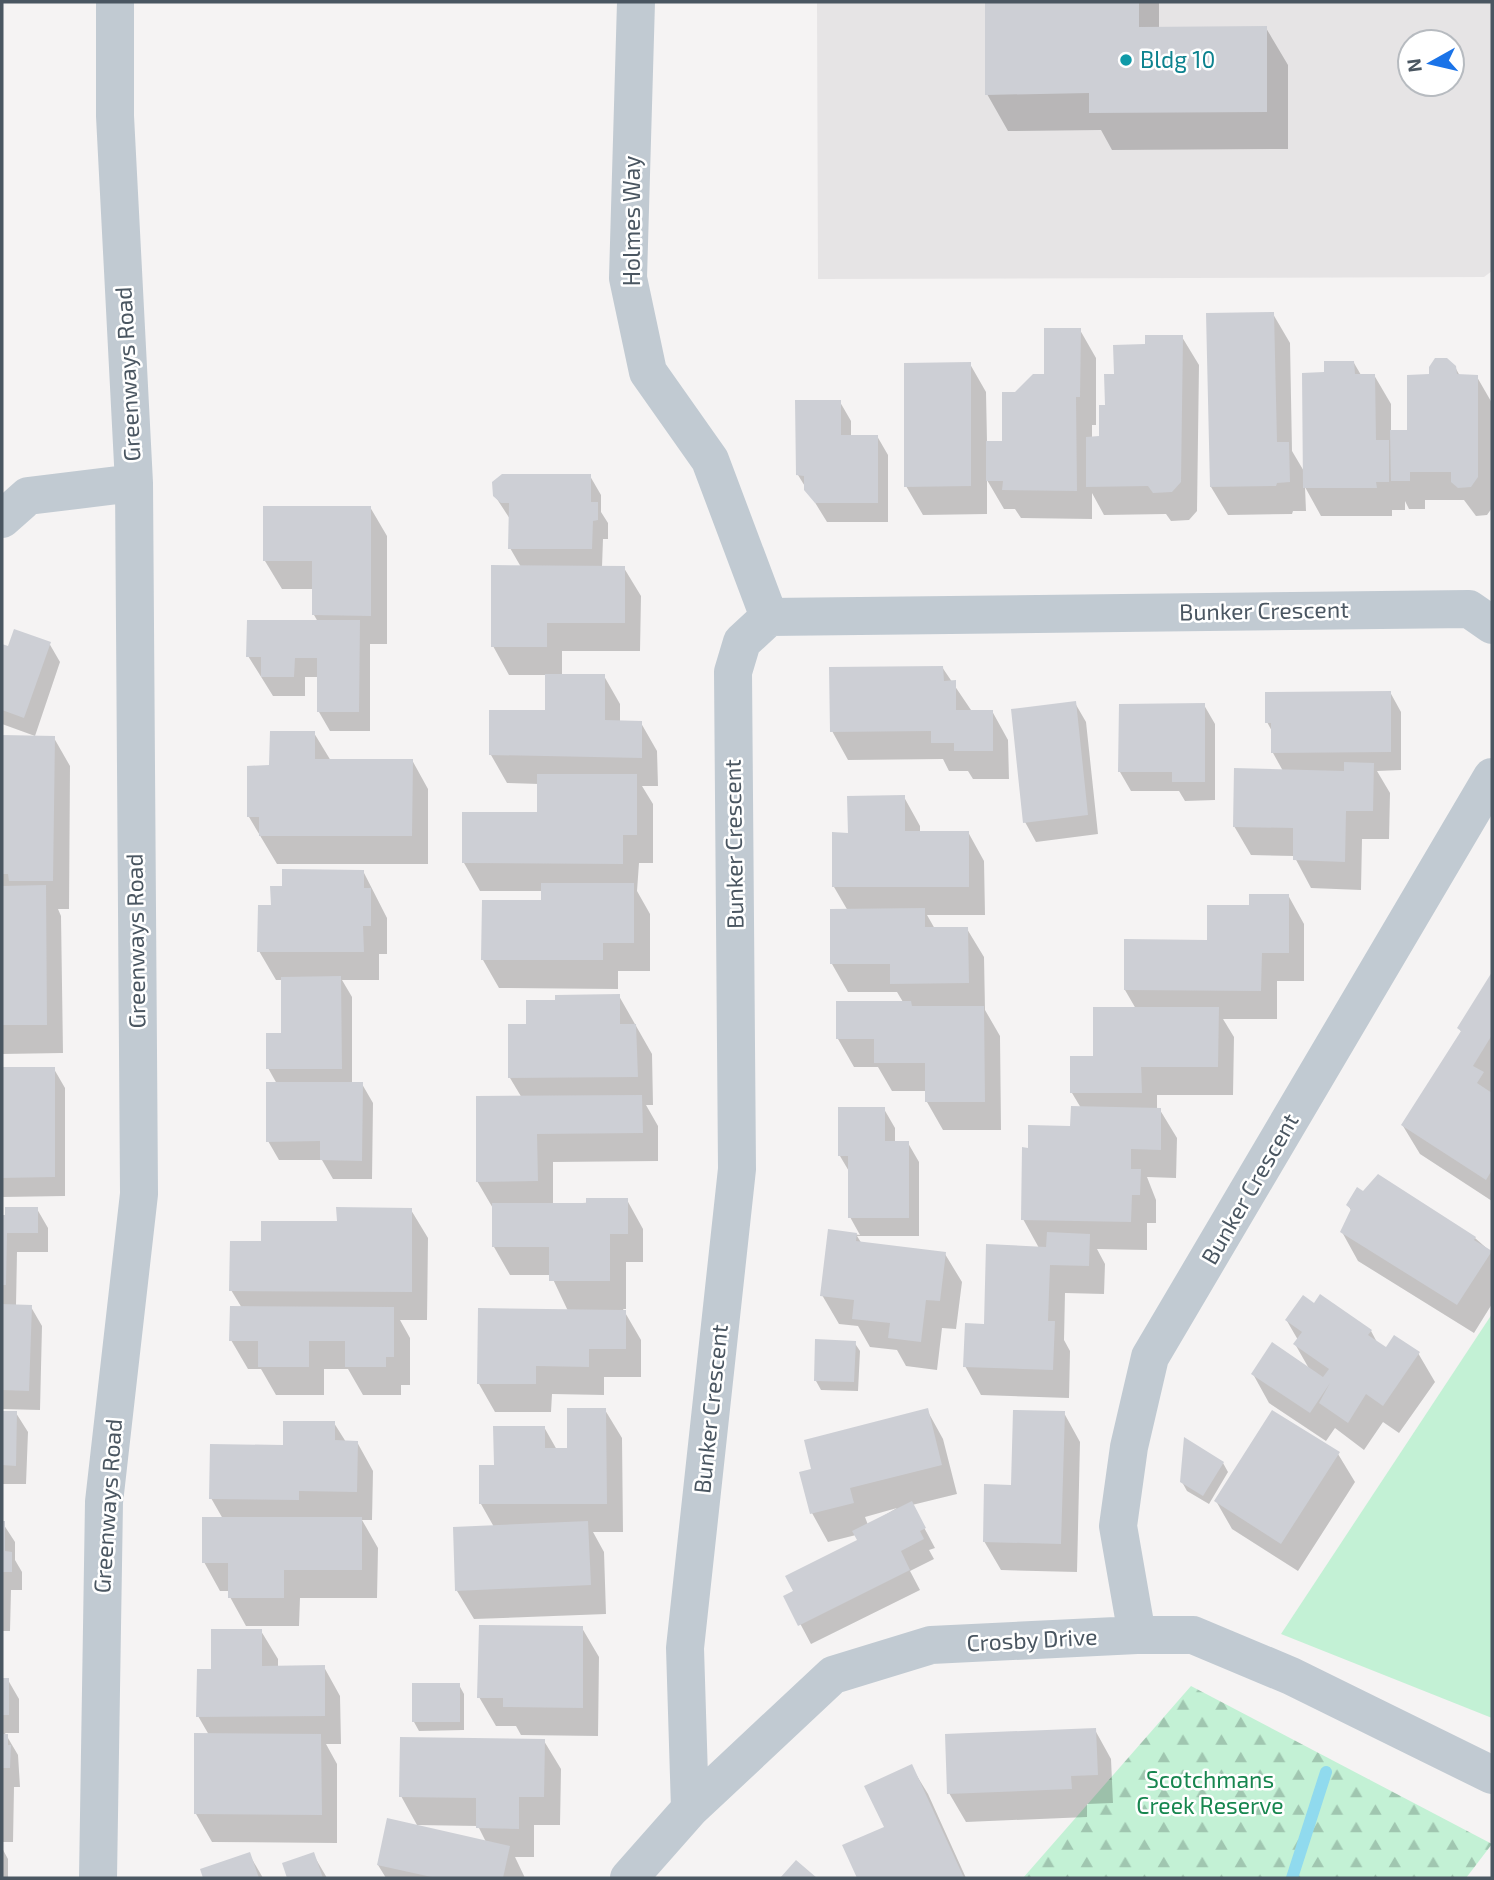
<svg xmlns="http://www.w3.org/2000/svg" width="1494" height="1880" viewBox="0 0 1494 1880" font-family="'Exo 2',sans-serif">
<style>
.education{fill:#e6e4e5;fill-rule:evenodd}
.green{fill:#c3f1d5}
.forest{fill:url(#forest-firs)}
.shadow{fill:#0003;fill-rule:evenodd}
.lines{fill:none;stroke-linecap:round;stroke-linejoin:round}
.stream{stroke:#90daee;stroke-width:12}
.building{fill:#cdcfd5}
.minor{stroke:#c1cad2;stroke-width:38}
.culture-dot{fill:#0f9aa8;stroke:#fff;stroke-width:2.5}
.labels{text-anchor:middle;stroke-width:5;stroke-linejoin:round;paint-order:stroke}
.culture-label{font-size:23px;fill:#0d838f;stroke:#fff;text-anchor:start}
.street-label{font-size:23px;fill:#4a5661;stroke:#fff}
.park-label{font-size:23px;fill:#17864f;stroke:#fff}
</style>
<defs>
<pattern id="forest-firs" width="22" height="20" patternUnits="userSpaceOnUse" patternTransform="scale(1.75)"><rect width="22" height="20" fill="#c3f1d5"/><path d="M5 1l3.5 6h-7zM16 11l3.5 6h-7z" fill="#a0c6b0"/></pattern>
</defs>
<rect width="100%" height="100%" fill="#f5f3f3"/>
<path class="education" d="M817,2h675v269l-8,6 -666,2zM1410,42h42v42h-42z"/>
<path class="green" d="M1492,1314v404l-211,-84z"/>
<path class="forest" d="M1191,1686l301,158 -26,34h-443z"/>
<path class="shadow" d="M987,2h172v26h107l22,37v84l-176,1 -11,-20 -93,1 -21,-37z
M1273,314l17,29 2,108 13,22 21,-99 28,-11 7,12h13l17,29v27h18l22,-55 24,-9 5,9 17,1 15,26v105l-5,7 -11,1 -12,-16h-39v9h-16l-4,-8v9h-13v6h-71l-16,-29 1,24h-13l-1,3 -64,1 -17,-28z
M1080,330l16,28v67h-4v13h9l15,-62 31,-30 35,-9 17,28 -2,146 -8,9 -18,1 -5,-7 -62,1 -12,-22v26l-71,-1 -6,-9h-11l-17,-29v34l-64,1 -17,-29 64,-122 16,28 1,50h17l12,-49 30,-18z
M840,402l11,19v15h26l11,19v67h-61l-29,-47z
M590,476l11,19v17l7,11v16h-5l-1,28 22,1 17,28 -1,55h-78v25h42l16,28v18l21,1 16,28 1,35h-16l11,18v59h-14l-2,28 13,23v57h-32v18l-119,-1 -16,-28 59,-58 1,-11h-63l-16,-28 74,-49 1,-30 -32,-1 -16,-28 56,-43v-37h-38l-16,-29 28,-79 -11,-19v-29l-15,-23z
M370,507l17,29v108h-17v87h-40l-11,-19v-35h-14v19h-32l-25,-40 70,-34 -4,-7v-26h-32l-17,-28z
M49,643l11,19 -25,74 -33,-12v-78l7,3z
M942,667l29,43 21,1 16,29 1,39h-36l-5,-8h-19l-6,-12 -95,1 -16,-29z
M1390,692l11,20v58l-24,1 13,22 -1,46h-27l-1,51 -50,-2 -17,-32 -43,-1 -17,-29 49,-55 -10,-18v-20l-6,-11z
M1075,703l11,19 12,112 -62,8 -11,-20z
M1204,705l11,19v76l-30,1 -6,-10h-48l-11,-19z
M314,733l17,28 81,-1 16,29v75h-151l-28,-47 22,-50z
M2,737l52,1 16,28 -1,143h-11l3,7 2,137 -61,1z
M904,797l16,29v6h48l16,29 1,54h-58l8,14h32l17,28 1,53 15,26 1,94h-58l-16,-28v-11h-35l-14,-24h-24l-16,-28 65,-37 -6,-10h-49l-16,-28 16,-53 -14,-24 15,-53z
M363,871l24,47v36h-8v26h-37l10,17v87h10l11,19 -1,76h-39l-11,-19h-43l-11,-19 9,-57 -9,-16 15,-33v-55h-7l-17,-29 14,-44z
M1288,895l16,29v57h-27v38h-54l11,18 -1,58h-76v15h3l17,28 -1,40 -29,-1 9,23v23h-9v27l-50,-1 8,15 -1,30 -39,-1 -1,47 6,11 -1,47 -88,-3 -16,-29 21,-41 53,-77 -16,-29 6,-69 42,-23 10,-19 -9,-15 22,-35 42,-49 -11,-19 84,-48 42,-35z
M1492,976v225l-72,-47 -17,-28 59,-93 -3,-5z
M619,996l33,58 1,51h-7l12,21v35l-105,1v43l74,-5 16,29v33h-17v47h-3l18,31v37h-37v18l-52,-1 -1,18h-56l-16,-28 89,-73 -17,-36h-41l-16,-28v-37l-17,-29 45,-83 -12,-20 17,-52z
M2,1069h52l11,19v108l-63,1z
M884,1109l11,19v15h13l11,19v74h-62l5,8 83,10 17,28 -6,47 -14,-1 -5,42 -31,-4 -9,-16 -27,-3 -12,-21 -19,-2 -17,-29 7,-64 31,4 -10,-18v-44l-10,-17z
M1348,1205l127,33 16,14 1,52 -18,29 -116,-72 -16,-29 10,-20z
M37,1209l11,19v24h-31l-1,54 15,1 11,19 -2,84 -38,-1v-192z
M411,1210l17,28 -1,82h-27l10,18v47h-9v10h-38l-15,-26h-24v26h-48l-15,-26h-13l-17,-29 11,-32 -11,-18 32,-47 76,-20z
M1315,1305l56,26 7,13 8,6 32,3 17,29 -36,51 -16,-11 -19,28 -29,-22 -9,13 -57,-38 -16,-29 58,-2 -16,-28 3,-4 -11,-19z
M854,1342l6,9 -2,40 -37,-1 -5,-9z
M605,1410l17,28 1,94h-30l11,20 2,62 -132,5 -17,-28 37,-64 -13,-23 14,-37 49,-40 13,23h12z
M927,1410l16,29 14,55 -45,11 23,43 -6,2 5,9 -24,12 10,19 -109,54 -25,-47 73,-56 -3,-6 -28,7 -16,-29 1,-43zM897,1508l-29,17 -3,-8z
M2,1413h14l12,19 -2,52h-24z
M1064,1413l16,29 -3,130 -76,-2 -17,-29 28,-54z
M334,1423l12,19h11l16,29 -1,49h-10l16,28 -1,50h-77l-1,28h-53l-16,-29v-6h-10l-16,-29 19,-43 -12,-21 74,-51z
M1338,1454l17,28 -57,89 -66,-42 -16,-28z
M1223,1463l5,9 -19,32 -22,-13 -5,-9z
M2,1522l13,20v18l7,12v18h-11l-1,41h-8z
M582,1628l17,29 -1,79 -77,-1 -5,-9h-20l-17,-29z
M261,1631l17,28v8h46l16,29 1,48h-15l11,20v79l-125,-1 -16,-28 13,-79 -11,-19 14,-45z
M2,1680h6l11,19v34h-14l13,22 2,32h-6l-1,55h-11z
M459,1685l5,9v36l-45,1 -5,-9z
M1095,1730l16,29 2,44 -26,1v13l-121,5 -17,-29z
M544,1741l17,28 -1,56h-26v32h-19l10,21h-139l-8,-13 108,-23 -8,-16 -61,-1 -16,-29z
M911,1766l17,28 38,84h-107l-14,-32 41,-19z
M2,1848l6,11v19h-6z
M249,1854l14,24h-58l-3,-7z
M313,1854l14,24h-38l-5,-14z"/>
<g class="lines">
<path class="stream" d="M1292,1878l34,-106"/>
</g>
<path class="building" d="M985,2h154v25l128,-1v86l-178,1v-20l-104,2z
M1274,312l3,130h12l1,40 -13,1 -1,3 -66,1 -4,-174z
M1044,328h37l-1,69h-4l1,94 -75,-1 1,-9h-17v-40h16v-49h13l18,-18h11z
M1145,335h38l-2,147 -9,10 -19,1 -5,-7 -62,1v-50l13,-1v-31h6l-1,-31h10l-1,-29 32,-1z
M1435,358h12l9,8 1,8 21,1v102l-7,10 -13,1 -7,-6v-10h-41v9h-19l-1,-51h17v-55l22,-1v-7z
M1324,361h30l1,13h20l1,66h13v42h-13l1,6h-74l-1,-115 22,-1z
M971,362v124l-67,1v-124z
M795,400h46v35h37v68h-63l-11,-13v-14l-8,-1z
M502,474h89v28h7v18l-5,1 -1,28h-84l1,-46h-8l-8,-7 -1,-14z
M263,506h108v110l-59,-1v-54h-49z
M491,565l134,1v57h-78v24h-56z
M247,620h113l-1,92h-42v-54h-22l-1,19h-33v-20h-15z
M14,629l37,13 -27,76 -22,-8v-66l6,2z
M943,666l1,15 12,-1v30h37v41h-39v-8h-23v-12l-101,1 -1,-65z
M545,674h60v46l37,1v37l-153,-3v-45h56z
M1391,691v61l-120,1v-30h-6v-31z
M1076,701l12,114 -65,8 -12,-114z
M1205,703v79h-33v-10h-54l1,-68z
M270,731h45v28h98l-1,77h-153v-19h-12v-51l22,-1z
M2,735l53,1 -2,145h-44l-1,-7h-6z
M1344,762l30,1 -1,48h-27l-1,51 -52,-2v-32l-60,-1 1,-59 110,3z
M537,774h100v61h-14v29l-161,-1v-51h75z
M905,795v36h64v56h-137v-55l16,1 -1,-37z
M282,869l82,1v18h7v38h-8l1,26h-107l1,-47h13l-1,-19h12z
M541,883h93v60h-31v17h-122l1,-60h59z
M46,885l1,140h-45v-139z
M1249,894h40v59h-27l-1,38 -137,-1v-51l83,1v-35h42z
M925,908v19h43l1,56 -79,1v-20h-60v-55z
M1492,972v63l-19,31 11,6 -7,11 15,10v77l-6,10 -85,-55 60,-94 -4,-3z
M341,976l1,93h-76v-36h15v-56z
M620,994v30h16l2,53 -130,1v-54h18v-24h29v-5z
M836,1001h75l1,5h72l1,96h-60v-39h-51v-24h-38z
M1093,1007h126l-1,60h-77l1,26h-72v-37h23z
M2,1067h53v110l-53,1z
M266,1082h97l-1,79 -42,-1v-19l-54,1z
M642,1095l1,38 -106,1 1,47 -62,1v-86z
M1071,1106l90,2v42l-30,-1v20h10l-1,26h-8l-1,27 -110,-2 1,-73 6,1v-23l42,1z
M838,1107h47v34h24v77h-61v-62h-10z
M1378,1174l98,63 -2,3 18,11 -35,54 -117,-73 11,-23 -5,-4 11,-18 6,4z
M586,1198h42v36h-18v47h-61v-34h-57v-44h94z
M5,1207h33v26h-31l-1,52h-4v-70h3z
M336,1207l76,1v84l-183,-1 1,-50h31v-20h76z
M828,1229l29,4 -1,8 90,11 -6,49 -14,-1 -5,42 -33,-4 2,-15 -38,-4 2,-19 -34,-4z
M1047,1232l43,2 -1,32 -39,-1 -2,56h7l-2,49 -90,-3 2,-44 19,1 2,-80 60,3z
M1320,1294l52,36 -4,5 18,12 8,-12 26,17 -37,54 -17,-12 -18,29 -29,-20 11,-20 -20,30 -59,-39 21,-32 51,35 6,-8 -36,-25 9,-12 -17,-12 18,-25 11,8z
M2,1304l30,1 -3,86 -27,-1z
M230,1306l164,1v50h-8v10h-41v-26h-36v26h-51v-26h-29z
M478,1308l148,2v39h-37v18l-53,-1v18h-59z
M815,1339l41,2 -2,41 -40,-1z
M567,1408h39l1,96h-128v-39h15l-1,-39h52v22h22z
M928,1408l14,57 -92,23 4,15 -44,11 -11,-42 12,-3 -7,-29z
M1013,1410l52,1 -4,133 -78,-2 1,-58 27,1z
M1272,1410l68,42 -59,92 -67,-43z
M2,1411h15l-1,55 -14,-1z
M283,1421h52v19l23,1 -1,51 -58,-1v9l-90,-1 1,-55 73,1z
M1184,1437l40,25 -21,34 -23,-14z
M912,1501l14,27 -6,3 4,8 -23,12 9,19 -112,56 -15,-30 10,-5 -8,-15 72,-36 -5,-9z
M202,1517h160v53h-78v28h-56v-35h-26z
M2,1521h3v30l7,1v20h-10z
M588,1521l3,64 -136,6 -2,-64z
M479,1625l104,1v82l-80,-1v-9h-26z
M211,1629h51v37l63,-1v51l-129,1 1,-48h14z
M2,1678h7v37h-7z
M412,1683h48v39h-48z
M1096,1728l2,47 -27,1 1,13 -125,5 -2,-60z
M194,1733l127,1 1,81 -128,-1z
M2,1734h6v11h3l-1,23h-8z
M400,1737l145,2 -1,58h-25v32l-43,-1v-30l-77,-1z
M912,1764l52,114h-107l-15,-33 42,-18 -20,-41z
M387,1818l123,28 -7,32h-67l-59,-13z
M250,1852l9,26h-56l-3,-9z
M314,1852l9,26h-36l-5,-15z
M796,1860l21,18h-37z"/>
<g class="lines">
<path class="minor" d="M636,2l-8,276 20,94 62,88 59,157
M2,519l26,-23 106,-13
M1137,1635l-19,-109 11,-79 21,-90 342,-580
M690,1809l-5,-161 52,-479 -4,-497 9,-30 27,-25 700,-8 23,16
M98,1878l6,-376 35,-308 -5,-711 -19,-367v-114
M629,1878l61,-69 143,-134 98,-30 206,-10h56l98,41 201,99"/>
</g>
<circle class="culture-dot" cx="1126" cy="60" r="7"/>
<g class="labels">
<g class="culture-label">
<text x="1140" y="68">Bldg 10</text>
</g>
<g class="street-label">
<text transform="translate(632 221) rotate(-90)" y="8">Holmes Way</text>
<text transform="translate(128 374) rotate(-93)" y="8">Greenways Road</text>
<text transform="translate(1264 611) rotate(-1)" y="8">Bunker Crescent</text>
<text transform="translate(734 844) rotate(-91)" y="8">Bunker Crescent</text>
<text transform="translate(136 941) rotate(-91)" y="8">Greenways Road</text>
<text transform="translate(1250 1189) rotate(-60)" y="8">Bunker Crescent</text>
<text transform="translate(711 1409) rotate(-84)" y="8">Bunker Crescent</text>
<text transform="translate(108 1506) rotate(-86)" y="8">Greenways Road</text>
<text transform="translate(1032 1640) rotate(-3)" y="8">Crosby Drive</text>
</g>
<g class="park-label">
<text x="1210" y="1788">Scotchmans<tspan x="1210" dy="26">Creek Reserve</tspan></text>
</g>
</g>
<rect width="1494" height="1880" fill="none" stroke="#4a5661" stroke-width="7"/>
<g transform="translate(1431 63) rotate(262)"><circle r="33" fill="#ffffff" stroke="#b7bbc0" stroke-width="2"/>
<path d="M0-5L12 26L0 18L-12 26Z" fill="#1a73e8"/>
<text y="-10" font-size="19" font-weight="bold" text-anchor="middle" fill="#4a5661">N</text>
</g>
</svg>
